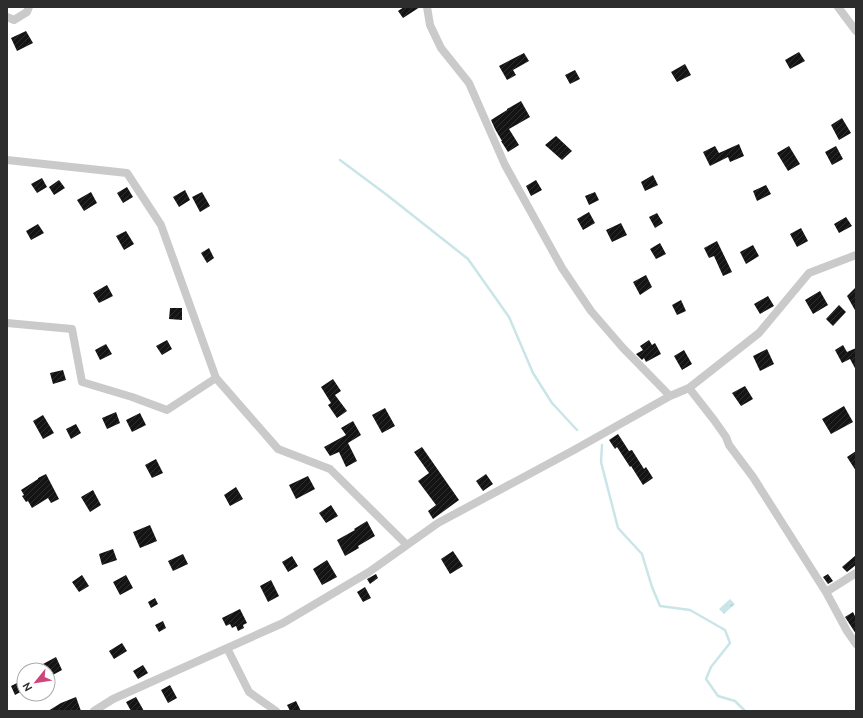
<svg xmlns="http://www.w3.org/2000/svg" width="863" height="718" viewBox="0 0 863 718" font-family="Ubuntu,sans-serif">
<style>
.water{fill:url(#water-ripples)}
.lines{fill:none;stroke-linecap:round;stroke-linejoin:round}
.stream{stroke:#cae5e7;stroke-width:2.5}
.building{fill:url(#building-hatch)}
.minor{stroke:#cacaca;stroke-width:8}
</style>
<defs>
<pattern id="water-ripples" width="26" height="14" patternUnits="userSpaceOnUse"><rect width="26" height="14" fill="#cae5e7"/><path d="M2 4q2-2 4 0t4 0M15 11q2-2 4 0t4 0" fill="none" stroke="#aec5c6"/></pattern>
<pattern id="building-hatch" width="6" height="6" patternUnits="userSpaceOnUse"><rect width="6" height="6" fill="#141414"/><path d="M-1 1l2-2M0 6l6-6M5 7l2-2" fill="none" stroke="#2e2e2e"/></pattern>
</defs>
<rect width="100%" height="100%" fill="#fff"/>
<path class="water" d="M730,599l5,5 -11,10 -5,-5z"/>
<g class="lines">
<path class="stream" d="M340,160l47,35 81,64 41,58 24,56 19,30 25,27
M602,445l-1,17 17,66 24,26 10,33 8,19 30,4 35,20 5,13 -19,24 -5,12 12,17 17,5 10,10"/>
</g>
<path class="building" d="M404,7h16l-17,11 -5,-7z
M26,31l7,12 -16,8 -6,-13z
M799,52l6,9 -15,8 -5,-9z
M524,53l5,8 -16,9 3,5 -9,5 -8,-14z
M685,64l6,11 -14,7 -6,-10z
M575,70l5,9 -10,5 -5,-9z
M521,101l9,16 -21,12 10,16 -11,7 -7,-11h1l-7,-12 -4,-9 16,-10v-1z
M842,118l9,15 -12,7 -8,-15z
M556,136l16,15 -10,9 -17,-15z
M739,144l5,12 -14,6 -2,-5 -18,9 -7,-14 12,-6 4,7z
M789,146l11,18 -12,7 -11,-18z
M836,146l7,13 -11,6 -7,-13z
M653,175l5,10 -13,6 -4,-9z
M42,178l5,9 -10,6 -6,-9z
M59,180l6,8 -11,7 -5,-8z
M536,180l6,10 -11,6 -5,-10z
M766,185l5,9 -14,7 -4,-10z
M127,187l6,10 -10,6 -6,-10z
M185,190l5,10 -11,7 -6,-10z
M91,192l6,11 -13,8 -7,-11z
M202,192l8,14 -10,6 -8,-15z
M595,192l4,8 -10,5 -4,-9z
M589,212l6,11 -12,7 -6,-11z
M657,213l6,10 -8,5 -6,-11z
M846,217l6,9 -13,7 -5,-9z
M621,223l6,12 -15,7 -6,-12z
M38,224l6,9 -13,7 -5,-9z
M801,228l7,13 -11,6 -7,-13z
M126,231l8,13 -10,6 -8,-14z
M717,241l15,31 -9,4 -9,-20 -5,2 -5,-10z
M660,243l6,11 -10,5 -6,-10z
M753,245l6,11 -13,8 -6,-12z
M209,248l5,10 -7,5 -6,-10z
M646,275l6,12 -12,8 -7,-13z
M107,285l6,11 -14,7 -6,-10z
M856,287v25l-9,-16z
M820,291l8,14 -15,9 -8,-14z
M768,296l6,10 -14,8 -6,-10z
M681,300l5,11 -9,4 -5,-10z
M839,305l7,7 -13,14 -7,-7z
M170,308h12v12l-13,-1z
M167,340l5,9 -10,6 -6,-9z
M649,340l3,5 3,-2 6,11 -15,8 -2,-4 -2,2 -6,-6 7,-4 -3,-4z
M106,344l6,10 -12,6 -5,-10z
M843,345l4,7 9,-4v22l-6,-11 -8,4 -7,-13z
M767,349l7,15 -14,7 -7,-15z
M684,350l8,14 -10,6 -8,-14z
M63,370l3,10 -13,4 -3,-11z
M333,379l8,12 -6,4 12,16 -10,7 -9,-13 3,-2 -10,-16z
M745,386l8,13 -12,7 -9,-13z
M844,406l9,16 -22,12 -9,-15z
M385,408l10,18 -13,7 -10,-18z
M116,412l4,11 -13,6 -5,-11z
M140,413l6,12 -14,7 -6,-12z
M43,415l11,18 -11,6 -10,-18z
M353,421l8,14 -13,8 9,18 -11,6 -7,-15 -9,4 -6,-9 22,-12 -5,-7z
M76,424l5,9 -10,6 -5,-10z
M618,434l11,17 3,-1 12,19 2,-2 7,11 -10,7 -12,-19 -1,1 -13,-20 -2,2 -6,-9z
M422,447l37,53 -26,19 -5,-8 8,-6 -18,-24 11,-8 -15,-21z
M856,451v20l-9,-14z
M156,459l7,14 -11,5 -7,-13z
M46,474l13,25 -8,4 -3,-5 -16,10 -4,-7 -2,1 -4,-6 2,-1 -3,-5 17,-11v-1z
M486,474l7,10 -10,7 -7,-10z
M308,476l7,13 -19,10 -7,-14z
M236,487l7,12 -13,7 -6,-11z
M93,490l8,15 -11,7 -9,-15z
M331,505l7,11 -12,7 -7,-10z
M367,521l8,15 -17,10 1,2 -14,8 -8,-16 18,-10 -1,-1z
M150,525l7,16 -17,7 -7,-16z
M113,549l4,11 -15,5 -3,-11z
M453,551l10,15 -13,8 -9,-15z
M183,554l5,10 -15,7 -5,-10z
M856,555v10l-9,7 -5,-5z
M292,556l6,10 -10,6 -6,-10z
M327,560l10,17 -15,8 -9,-16z
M376,574l2,4 -8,6 -3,-5z
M828,574l5,7 -5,3 -5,-7z
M82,575l7,11 -10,6 -7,-10z
M126,575l7,13 -13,7 -7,-13z
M271,580l8,16 -11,6 -8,-16z
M365,587l6,11 -8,4 -6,-10z
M155,598l3,6 -7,4 -3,-6z
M240,609l7,14 -4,2 1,3 -6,3 -2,-5 -4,2 -2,-4 -4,2 -4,-8z
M853,612l3,6v16l-11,-17z
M163,621l3,7 -7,4 -4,-7z
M122,643l5,8 -13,8 -5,-8z
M56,657l6,13 -13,7 -1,-3v-4h-2l-3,-6z
M143,665l5,8 -10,6 -5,-8z
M21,681l3,6v3l-9,5 -4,-9z
M170,685l7,13 -9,5 -7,-13z
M76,697l5,14h-33l13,-8z
M136,697l8,14h-13l-5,-9z
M296,701l5,10h-11l-3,-6z"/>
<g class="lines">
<path class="minor" d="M427,7l3,18 11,23 28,35 36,82 57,103 29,43 32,37 47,48 19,-8 25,32 12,17 3,8 24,32 73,115
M838,7l18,24
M7,17l7,3 13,-8 2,-5
M7,160l120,13 34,52 55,153 62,71 52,20 77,76
M7,323l65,6 10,53 50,15 35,13 49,-32
M689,388l70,-55 50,-60 47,-18
M856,573l-30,19 21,39 9,13
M227,648l22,44 27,19
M94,711l19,-12 170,-76 86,-51 69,-49 136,-73 96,-54"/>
</g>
<rect width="863" height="718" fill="none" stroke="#2d2d2d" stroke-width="16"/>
<g transform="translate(36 682) rotate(240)"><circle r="19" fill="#ffffff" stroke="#ababab"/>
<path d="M0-3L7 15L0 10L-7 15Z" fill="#d0437b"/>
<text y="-6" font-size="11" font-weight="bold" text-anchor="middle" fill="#2d2d2d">N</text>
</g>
</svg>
